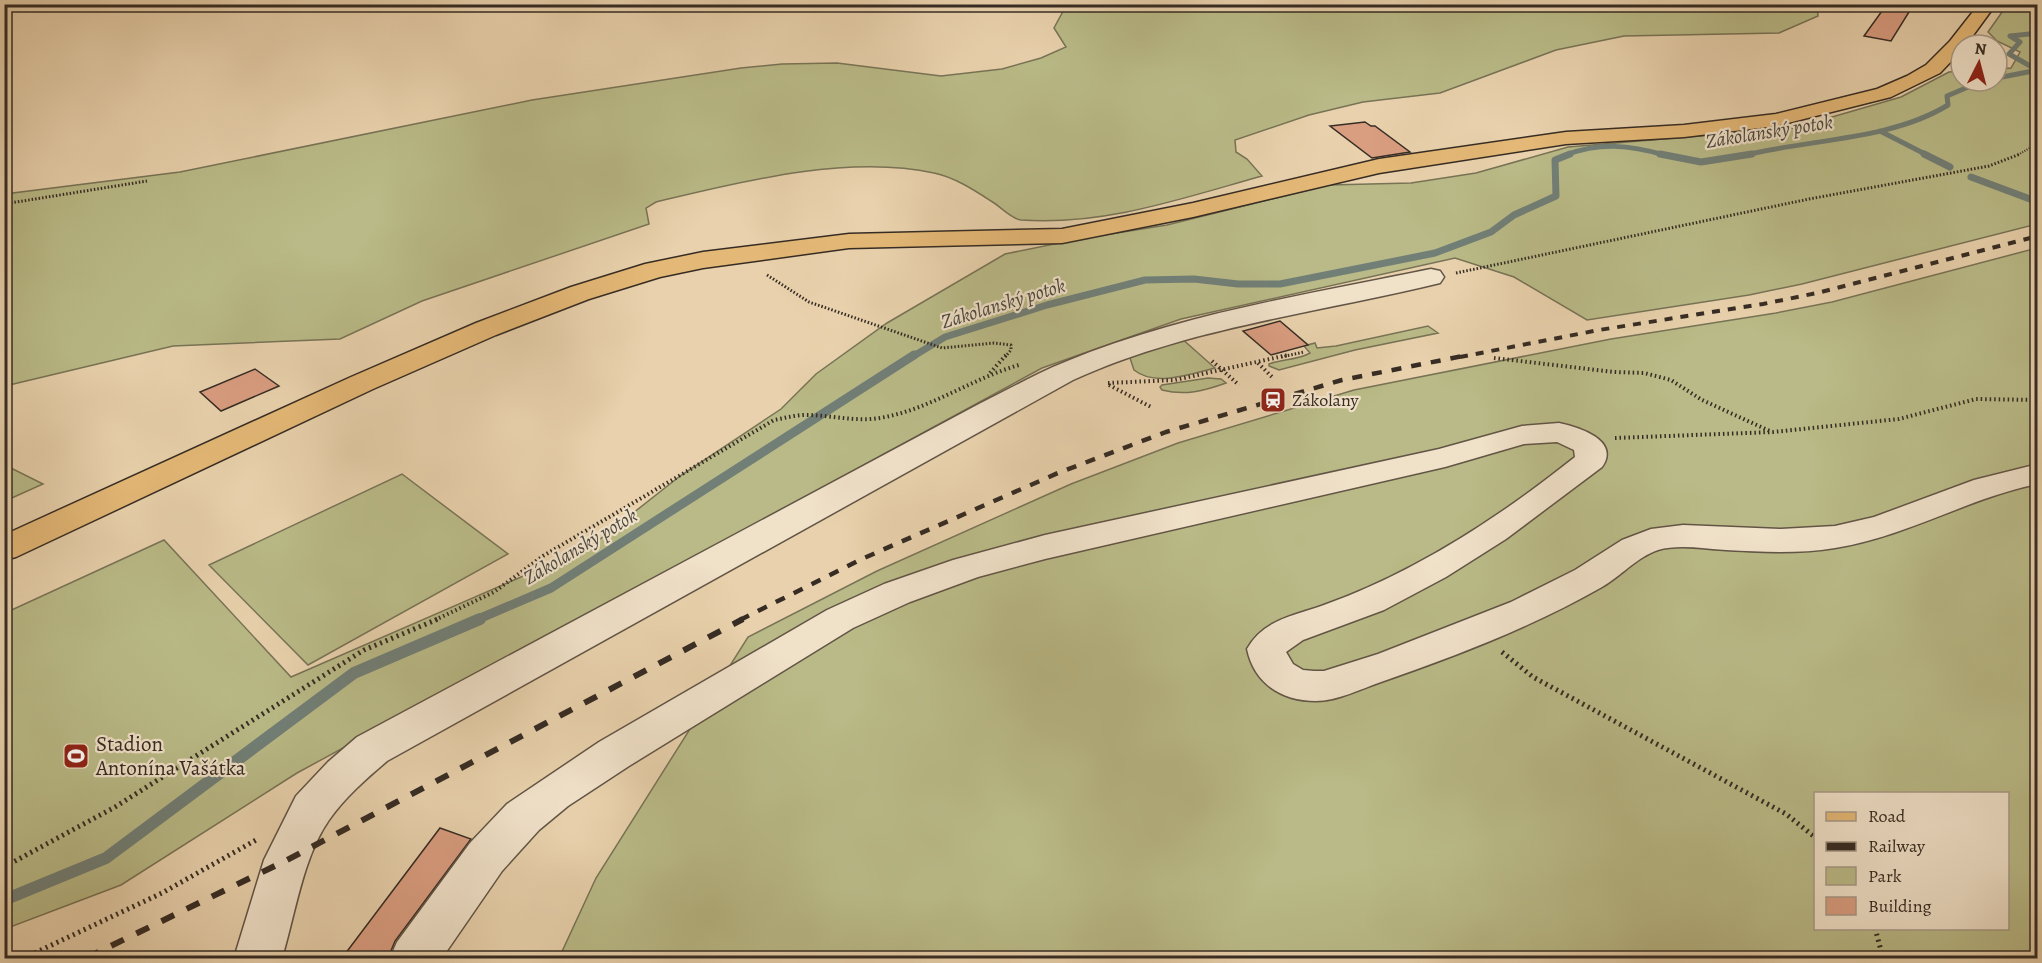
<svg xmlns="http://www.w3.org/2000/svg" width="2042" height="963" viewBox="0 0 2042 963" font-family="Alegreya,serif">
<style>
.green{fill:#b9ba87;stroke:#787356;stroke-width:1.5;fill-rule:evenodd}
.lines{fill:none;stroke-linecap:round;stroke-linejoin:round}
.stream-far3{stroke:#717f77;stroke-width:5}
.stream-far2{stroke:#717f77;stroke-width:7}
.stream-far1{stroke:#717f77;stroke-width:9}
.stream{stroke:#717f77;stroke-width:12}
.building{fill:#d99d80;stroke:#362c24;stroke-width:1.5}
.minor-casing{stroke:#625546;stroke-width:3}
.major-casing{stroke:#362c24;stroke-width:3}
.path-far3{stroke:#362c24;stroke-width:2;stroke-dasharray:1 1.5;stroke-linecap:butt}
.path-far2{stroke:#362c24;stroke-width:3;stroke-dasharray:1.5 2;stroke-linecap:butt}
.path-far1{stroke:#362c24;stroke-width:4;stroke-dasharray:1.5 3;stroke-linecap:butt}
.path{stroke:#362c24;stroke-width:5;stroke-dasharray:2 4;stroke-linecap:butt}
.minor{fill:#f0e1c9;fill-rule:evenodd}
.major{fill:#e4b876;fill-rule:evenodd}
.rail-far2{stroke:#362c24;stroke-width:4;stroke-dasharray:8 8;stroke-linecap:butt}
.rail-far1{stroke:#362c24;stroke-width:4.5;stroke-dasharray:10 10;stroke-linecap:butt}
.rail{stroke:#362c24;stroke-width:6;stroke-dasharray:14 14;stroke-linecap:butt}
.labels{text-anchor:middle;stroke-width:4.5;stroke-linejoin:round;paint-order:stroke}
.poi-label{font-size:18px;fill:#362c24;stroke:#f0e1c9;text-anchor:start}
.water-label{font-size:20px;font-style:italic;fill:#4a4840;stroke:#f0e1c9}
.near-poi-label{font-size:21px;fill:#362c24;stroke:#f0e1c9;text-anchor:start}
</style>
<rect width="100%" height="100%" fill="#e8d1ac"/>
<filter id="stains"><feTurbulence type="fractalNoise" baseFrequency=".00333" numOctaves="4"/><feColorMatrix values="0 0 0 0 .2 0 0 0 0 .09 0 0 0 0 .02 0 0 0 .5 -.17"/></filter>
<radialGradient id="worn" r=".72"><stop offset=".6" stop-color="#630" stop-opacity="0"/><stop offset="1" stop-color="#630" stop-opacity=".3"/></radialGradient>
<path class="green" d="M1067,4h750l1,12 -39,17 -155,3 -68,14 -116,43 -77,9 -54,13 -74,25 1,12 11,7 15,17c-79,22 -158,50 -241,44 -10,-1 -21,-14 -30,-19 -17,-11 -37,-24 -57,-28 -87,-19 -194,9 -278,29l-10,6 3,16 -227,77 -82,38 -167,7 -168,40v-192l175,-22 352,-72 209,-32 41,-4 55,-1 104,13 61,-7 39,-11 25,-11 -12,-19z
M2007,5h30v219l-235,60 -53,11 -162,25 -73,-43 -59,-19 -274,61 -139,49 -745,405 -176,112 -116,44v-316l159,-73 127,137 299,-130 90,-71 101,-67 35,-35 71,-51 118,-69 74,-15 88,-14 162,-40 82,-2 65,-10 92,-26 226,-19 107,-31 48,-25 12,-1v10h36v-12l14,-1 9,-16 -23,-11 -9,-9z
M2037,248v710h-1478l37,-80 152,-241 129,-66 194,-87 107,-41 176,-53 257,-51 165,-26 56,-11zM1816,794h192v134h-192z
M1428,326l10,7 -83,17 -76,20 -10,-4v-2c13,-5 29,-4 41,-11l-6,-7 11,-3 2,5 19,-2z
M1180,337l35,31c-24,6 -60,19 -81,2l-6,-18z
M1208,378l13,1 5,4c-22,8 -41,13 -64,7l-2,-3 2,-2z
M4,465h1l38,19 -38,17z
M402,474l106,80 -200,111 -99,-100z"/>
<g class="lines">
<path class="stream-far3" d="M1997,78l36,-7 -1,-4 -23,-13 11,-12 -10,-6 28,-3
M1880,131l47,24
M1566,155c34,-13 64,-10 98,0
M1746,155c65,-16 145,-15 202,-50l-1,-9 35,-15"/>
<path class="stream-far2" d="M1660,154l41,8 51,-8
M1924,154l26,13
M1971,177l67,25
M912,357l33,-20 102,-32 98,-25 49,-1 44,5h42l155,-31 56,-21 23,-17 42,-19 -1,-36 15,-6"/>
<path class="stream-far1" d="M476,620l75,-32 363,-233"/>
<path class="stream" d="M4,900l102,-42 248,-185 126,-54"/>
</g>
<path class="building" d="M1887,4h27l-23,37 -27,-5z
M1365,122l6,4h4l35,26 -38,6 -42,-32z
M1280,321l28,24 -37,10 -28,-24z
M255,369l24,17 -58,25 -21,-19z
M440,828l31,11 -76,102 -7,17h-46z"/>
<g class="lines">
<g class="minor-casing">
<path id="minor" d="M1431,269l9,2 4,6 -4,6c-122,30 -251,44 -367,97l-686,381c-21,18 -42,36 -58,59 -26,37 -34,95 -47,138h-48l30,-98 32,-64 32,-34 29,-25 622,-333c29,-14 56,-30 86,-42 116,-48 244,-68 366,-93z
M1559,423c19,4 62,17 43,44l-96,72 -60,38 -62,33 -81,30 -17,12 7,12 10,6 11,1h10l54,-17 133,-52 64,-32 47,-30 29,-11 32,-4 98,4 54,-3 39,-9 100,-37 64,-16v20c-70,14 -132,53 -203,64 -36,6 -73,4 -109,2 -21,-1 -47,-6 -68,0 -21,7 -37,26 -56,37 -70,40 -146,69 -221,95 -20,7 -44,19 -65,19 -35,0 -62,-18 -69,-52 17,-30 47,-33 77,-44 90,-32 176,-88 251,-148l-1,-7 -17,-8 -33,2 -79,23 -400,92 -67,18 -68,25 -57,26 -224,138 -61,40 -29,24 -37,41 -60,87h-52l7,-16 73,-99 37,-39 92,-62 228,-132 57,-26 69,-24 92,-25 394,-86 83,-23z"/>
</g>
<g class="major-casing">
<path id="major" d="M1979,4h17l-30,41h-5v6l-21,22 -49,24 -115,29 -92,11 -118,7 -187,29 -186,44 -131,26 -213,5 -146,20 -43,9 -71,22 -93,36 -123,54 -357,168 -12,3v-25l347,-158 125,-54 95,-36 74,-23 58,-12 146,-18 213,-5 131,-26 186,-44 187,-27 118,-7 92,-11 101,-25 30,-13 19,-11 24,-24z"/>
</g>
<path class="path-far3" d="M2018,155l20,-12"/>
<path class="path-far2" d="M4,204l143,-23
M1456,273l353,-74 180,-33 31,-12
M767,275l42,27 133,46 52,-5 17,2v5l-6,7
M1281,357l23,-5"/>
<path class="path-far1" d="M1494,358l120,14 30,1 27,7 31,20 70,32
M1212,361l27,24
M1258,363l14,14
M990,373l16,-18
M1108,383l67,-3 113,-25
M1109,385l42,22
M1615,438l158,-6 126,-13 77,-20 62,1
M435,620l59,-28 49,-36 231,-136c11,-2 21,-5 32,-5 27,0 52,8 79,2 47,-9 88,-39 134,-52"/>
<path class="path" d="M1502,652l31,25 253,137 30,24
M4,867l111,-60 249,-157 74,-31
M1875,928l8,30
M24,958l138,-65 94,-53"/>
<use href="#minor" class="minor"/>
<use href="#major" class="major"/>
<path class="rail-far2" d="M1460,357l139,-27 164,-26 54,-11 221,-57"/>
<path class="rail-far1" d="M740,620l124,-62 194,-85 108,-41 176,-52 126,-25"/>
<path class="rail" d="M86,958l201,-98 456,-241"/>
</g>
<defs>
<g id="station-square" transform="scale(1.35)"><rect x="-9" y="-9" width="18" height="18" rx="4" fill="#8f2418" stroke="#f0e1c9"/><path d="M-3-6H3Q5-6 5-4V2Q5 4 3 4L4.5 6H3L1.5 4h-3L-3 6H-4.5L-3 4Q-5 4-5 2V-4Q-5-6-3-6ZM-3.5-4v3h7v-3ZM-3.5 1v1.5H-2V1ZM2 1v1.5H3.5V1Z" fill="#fff"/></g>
<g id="stadium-square" transform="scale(1.35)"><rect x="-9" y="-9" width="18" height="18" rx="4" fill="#8f2418" stroke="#f0e1c9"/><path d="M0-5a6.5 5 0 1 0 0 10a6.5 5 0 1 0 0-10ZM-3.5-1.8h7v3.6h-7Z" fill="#fff"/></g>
</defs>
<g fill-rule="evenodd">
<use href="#station-square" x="1273" y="400"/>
<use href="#stadium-square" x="76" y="756"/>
</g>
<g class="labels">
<g class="poi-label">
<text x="1292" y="406">Zákolany</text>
</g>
<g class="water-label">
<text transform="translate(1769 131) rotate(-9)" y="7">Zákolanský potok</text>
<text transform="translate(1003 303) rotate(-17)" y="7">Zákolanský potok</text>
<text transform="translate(580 546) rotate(-31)" y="7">Zákolanský potok</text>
</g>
<g class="near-poi-label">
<text x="96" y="751">Stadion<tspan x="96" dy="24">Antonína Vašátka</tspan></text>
</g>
</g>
<rect width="2042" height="963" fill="none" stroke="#e8d1ac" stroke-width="24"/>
<rect x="6" y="6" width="2030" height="951" fill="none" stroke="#362c24" stroke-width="3"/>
<rect x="12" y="12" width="2018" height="939" fill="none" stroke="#362c24" stroke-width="1.5"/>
<rect x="1814" y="792" width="195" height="138" fill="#f0e1c9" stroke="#a69987" stroke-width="1.5"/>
<rect x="1826" y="812" width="30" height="9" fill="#e4b876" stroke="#a69987" stroke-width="1.5"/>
<text x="1868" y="822" font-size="18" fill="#362c24">Road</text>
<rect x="1826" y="842" width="30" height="9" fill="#362c24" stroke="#a69987" stroke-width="1.5"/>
<text x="1868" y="852" font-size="18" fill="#362c24">Railway</text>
<rect x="1826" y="867" width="30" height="18" fill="#b9ba87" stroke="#a69987" stroke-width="1.5"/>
<text x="1868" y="882" font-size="18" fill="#362c24">Park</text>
<rect x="1826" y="897" width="30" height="18" fill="#d99d80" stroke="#a69987" stroke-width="1.5"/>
<text x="1868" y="912" font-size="18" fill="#362c24">Building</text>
<g transform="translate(1979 63) rotate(6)"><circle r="28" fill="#f0e1c9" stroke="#a69987" stroke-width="1.5"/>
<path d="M0-4.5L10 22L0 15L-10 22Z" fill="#8f2418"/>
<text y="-9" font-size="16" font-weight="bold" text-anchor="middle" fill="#362c24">N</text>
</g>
<rect width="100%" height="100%" filter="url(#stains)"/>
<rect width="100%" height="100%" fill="url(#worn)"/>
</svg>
